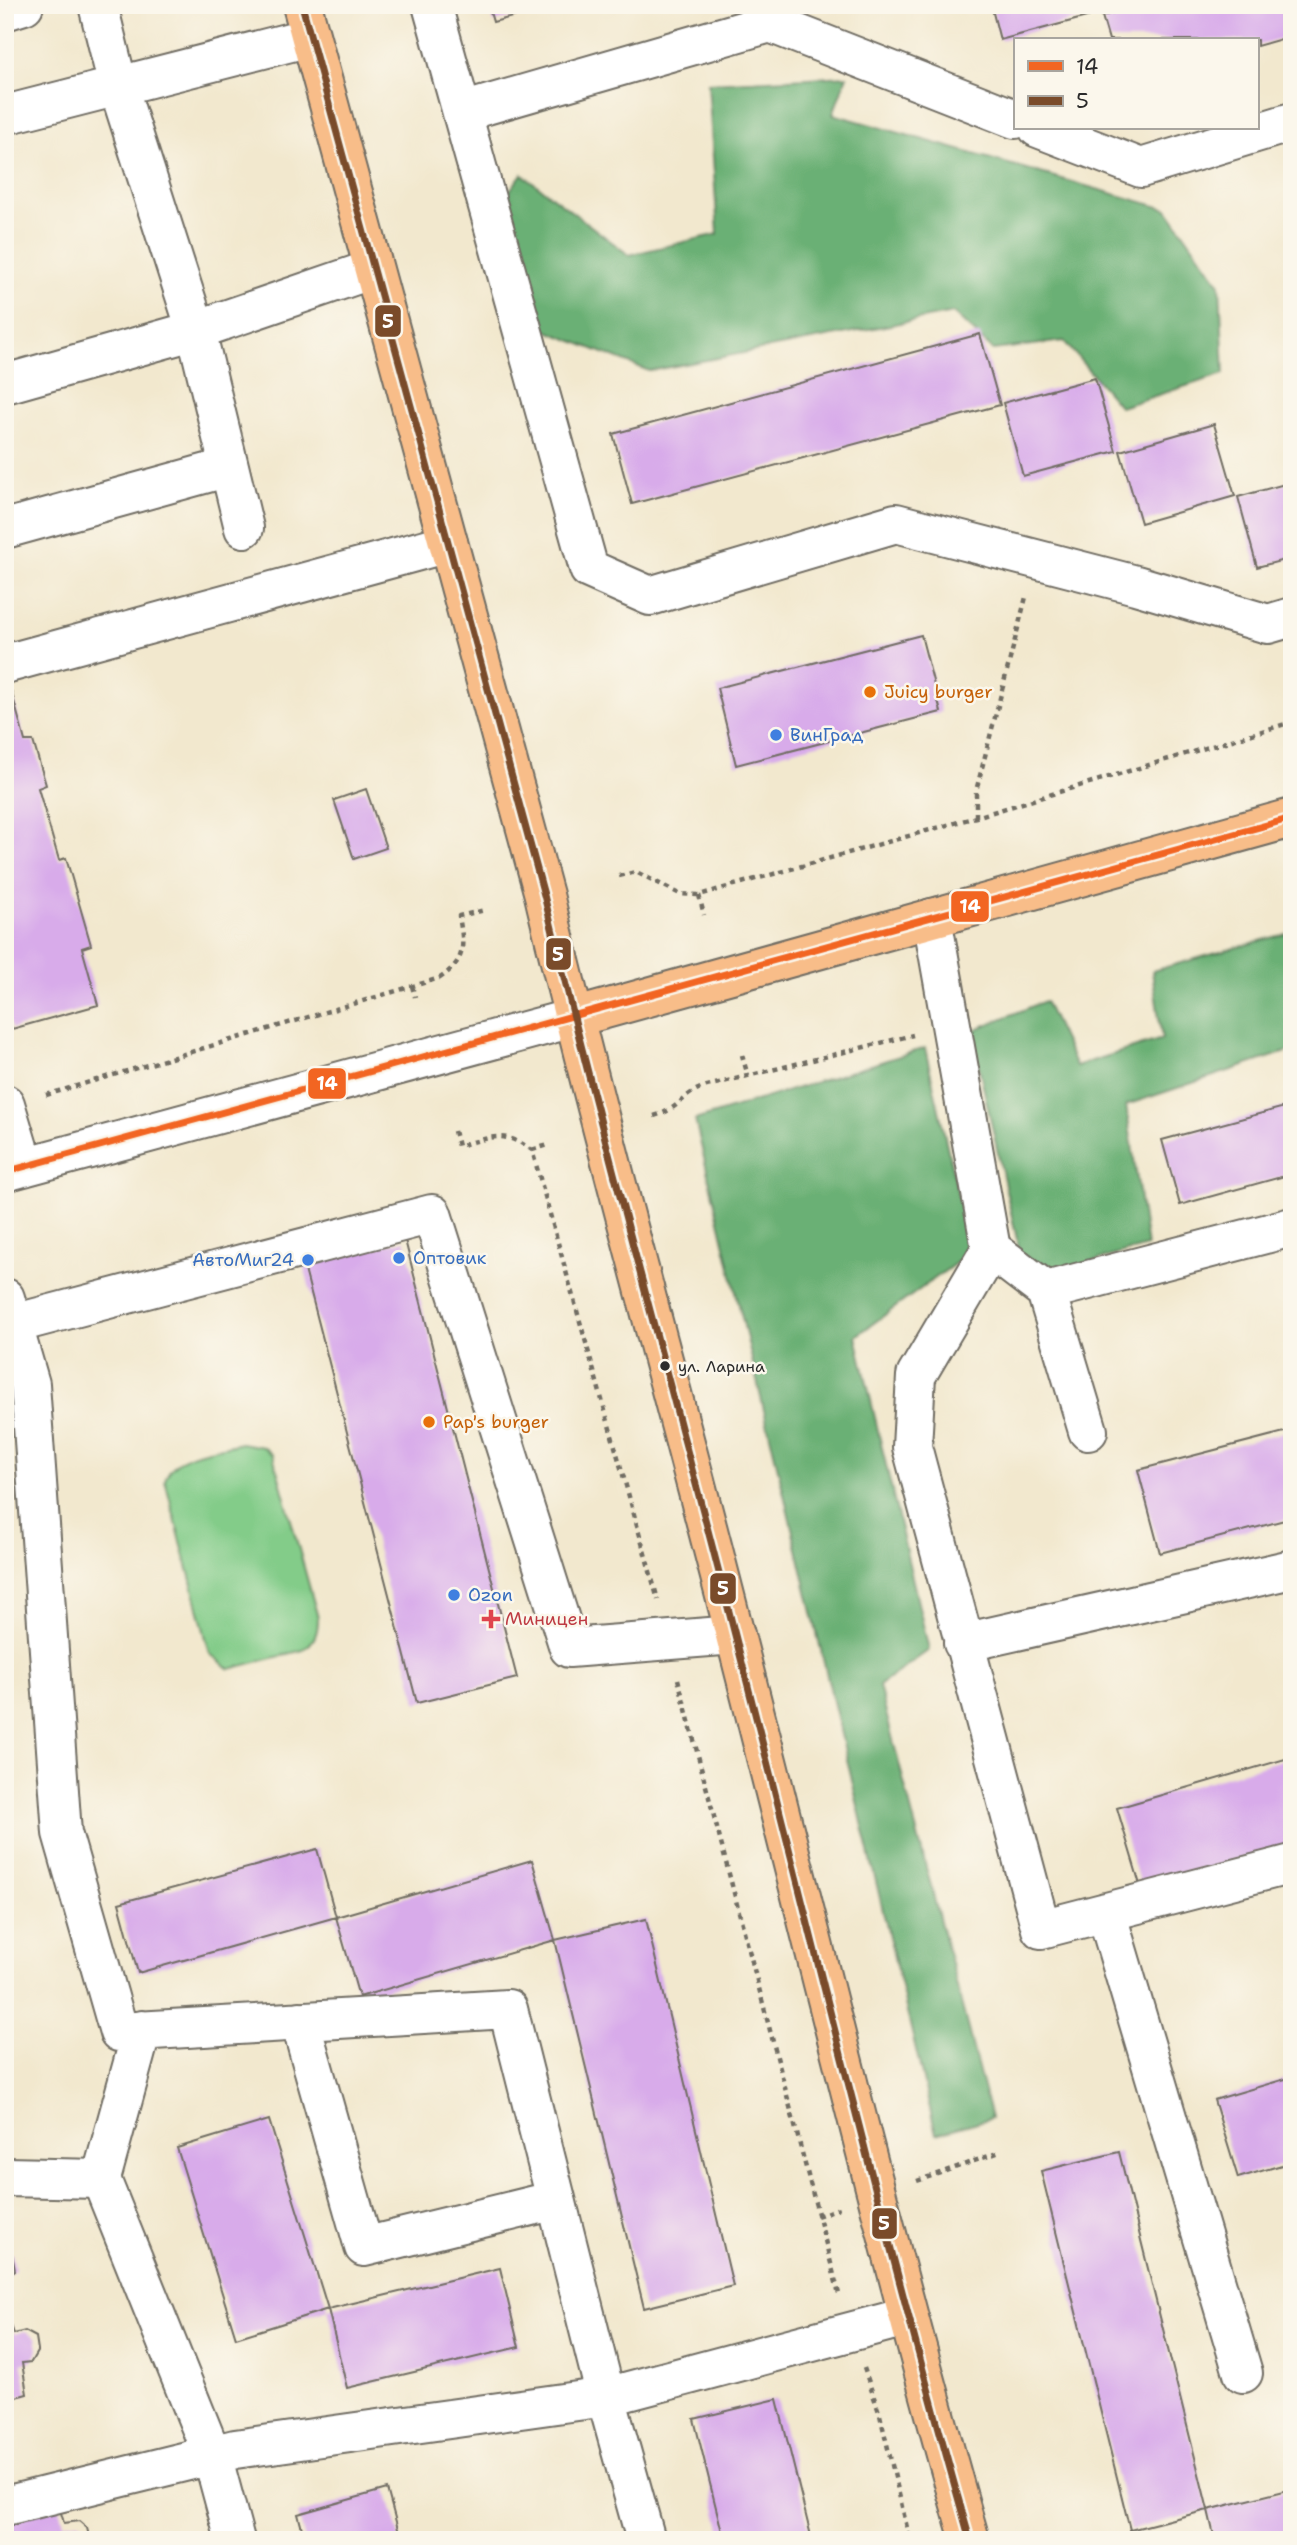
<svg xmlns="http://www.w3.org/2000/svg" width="1297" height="2545" viewBox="0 0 1297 2545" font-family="'Shantell Sans',sans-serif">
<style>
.green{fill:#83cc89;stroke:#577c5a;stroke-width:2}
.forest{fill:#6ab075;stroke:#4a6e50;stroke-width:2}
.building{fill:#d8abea}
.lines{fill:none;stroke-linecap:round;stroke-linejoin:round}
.minor-casing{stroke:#716d64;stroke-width:42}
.major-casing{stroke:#716d64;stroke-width:42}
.path{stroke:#716d64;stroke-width:4.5;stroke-dasharray:5 5;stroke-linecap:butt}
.minor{stroke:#fff;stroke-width:38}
.major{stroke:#f8bd89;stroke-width:38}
.bus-1-casing{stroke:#fbf7ec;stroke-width:12}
.bus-2-casing{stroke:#fbf7ec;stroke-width:12}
.bus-1{stroke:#f26522;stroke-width:7}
.bus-2{stroke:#7a4b2a;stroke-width:7}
.food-dot{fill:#e8710a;stroke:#fbf7ec;stroke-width:2.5}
.shop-dot{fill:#3f7fe0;stroke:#fbf7ec;stroke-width:2.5}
.bus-dot{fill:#2b2b2b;stroke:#fbf7ec;stroke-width:2.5}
.health-dot{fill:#e0444e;stroke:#fbf7ec;stroke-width:2.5}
.labels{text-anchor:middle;stroke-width:5;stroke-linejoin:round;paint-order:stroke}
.bus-label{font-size:16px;fill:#2b2b2b;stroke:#fbf7ec;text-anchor:start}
.food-label{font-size:18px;fill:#c56008;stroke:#fbf7ec;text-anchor:start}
.shop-label{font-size:18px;fill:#366cbe;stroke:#fbf7ec;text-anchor:start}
.health-label{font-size:18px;fill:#be3a42;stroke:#fbf7ec;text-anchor:start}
.line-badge{stroke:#fbf7ec;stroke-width:2.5}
.badge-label{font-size:19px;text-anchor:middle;font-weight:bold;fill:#fff}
</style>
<rect width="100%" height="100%" fill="#fbf7ec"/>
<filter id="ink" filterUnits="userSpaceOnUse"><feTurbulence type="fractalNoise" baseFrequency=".0143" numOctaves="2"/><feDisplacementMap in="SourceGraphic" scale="14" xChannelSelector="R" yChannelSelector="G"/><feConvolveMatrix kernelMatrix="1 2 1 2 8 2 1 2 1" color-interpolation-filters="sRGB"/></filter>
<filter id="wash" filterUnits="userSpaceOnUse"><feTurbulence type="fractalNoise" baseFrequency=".00686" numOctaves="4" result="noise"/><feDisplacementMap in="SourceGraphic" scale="28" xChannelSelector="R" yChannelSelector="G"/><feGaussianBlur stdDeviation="1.57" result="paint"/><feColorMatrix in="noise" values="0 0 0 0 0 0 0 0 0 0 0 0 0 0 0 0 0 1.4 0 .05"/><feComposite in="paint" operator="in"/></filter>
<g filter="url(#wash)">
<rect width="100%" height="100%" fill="#f2e8ce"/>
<path class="green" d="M241,1443l22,4 10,8 45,163c0,15 -3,23 -15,32l-73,19 -20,-15 -45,-174c10,-29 49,-30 76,-37z"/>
<path class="forest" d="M847,76l-14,38 334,95 53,75 4,90 -104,33 -56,-66 -71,9 -40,-37 -304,58 -112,-44 -46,-111 31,-42 107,81 89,-21 -10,-151z
M1292,932v118l-166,55 21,141 -84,24 -42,-12 -50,-227 74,-30 31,65 86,-27 -10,-68z
M925,1048l46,204 -115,84 73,314 -50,36 112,432 -55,16 -241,-1014z"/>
<g id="blocks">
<path class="building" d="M488,5h66v1l-61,16z
M991,5h100l3,10 -94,25z
M1142,5h150v31l-35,10v-6h-148l-7,-24z
M980,334l20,71 -368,99 -19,-70z
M1095,378l21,73 -93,25 -20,-73z
M1214,424l21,72 -94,27 -21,-72z
M1292,482v76l-35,9 -19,-70z
M921,635l20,77 -205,53 -19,-77z
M8,679l17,62h8l13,44 -8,3 21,72 7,-2 25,87 -9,3 16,57 -86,24 -7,-24v-325z
M366,789l20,59 -32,11 -20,-59z
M1292,1105v69l-112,31 -18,-65z
M405,1240l112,438 -100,25 -113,-437z
M1292,1430v88l-132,35 -22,-83z
M1292,1757v87l-151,44 -24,-80z
M317,1849l19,68 -198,56 -19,-70z
M532,1860l23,80 -196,57 -23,-80z
M646,1919l87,367 -89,22 -89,-368z
M1292,2077v85l-54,16 -24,-78z
M269,2120l59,189 -92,29 -59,-190z
M1119,2152l89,358 84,-21v51h-77l-7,-30 -78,20 -89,-359z
M5,2249l7,5 3,16 -10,8z
M500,2268l19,79 -172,41 -19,-79z
M5,2307l9,27 11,-3 11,6 2,13 -7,12 -9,1 5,31 -22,6z
M777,2399l35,141h-88l-30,-121z
M387,2489l14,51h-96l-7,-26z
M56,2496l8,27 15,-2 8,7 3,12h-85v-32z"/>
</g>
</g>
<g filter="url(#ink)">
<use href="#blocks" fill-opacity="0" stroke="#716d64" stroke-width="2"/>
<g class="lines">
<g class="minor-casing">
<path id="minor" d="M98,5l20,81 78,244 48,198
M432,5l157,564 61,27 246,-73 240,62 132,39 24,-7
M5,11l19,-6
M462,112l308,-89 245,96
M5,115l305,-78
M1038,128l103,40 151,-46
M5,384l191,-54 177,-61
M5,529l224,-62
M5,664l443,-121
M932,918l59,331 -75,127 -4,71 129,482 251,-65
M5,1104l19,63
M5,1172l568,-154
M991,1249l55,42
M5,1298l25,86 32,449 57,199 389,-23 98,388 300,-80
M13,1324l419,-110 137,434 166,-13
M1088,1431l-42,-140 246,-64
M963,1643l329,-74
M1106,1912l137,461
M300,2021l64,226 192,-47
M142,2030l-41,149 111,276 23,-6 371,-52 40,143
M5,2177l96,2
M5,2506l207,-51 23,85"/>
</g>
<g class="major-casing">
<path id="major" d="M302,5l242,890c59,249 129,495 192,744 77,301 149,602 234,901
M573,1018l719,-200"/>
</g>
<path class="path" d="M976,817v-26l50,-194
M619,876l17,-4 44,22 19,1 277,-78 316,-95
M699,895l5,20
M412,986l3,11
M742,1055l6,21
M46,1095l394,-117c27,-19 24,-32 19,-62l26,-6
M654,1116c26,-7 26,-20 49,-29l210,-52
M454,1131l4,15c32,-8 45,-17 74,4l126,450
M532,1150l16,-5
M678,1679l161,615
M917,2181l83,-29
M817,2216l22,-8
M864,2368l16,47 30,125"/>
<use href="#minor" class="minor"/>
<use href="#major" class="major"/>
<g class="bus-1-casing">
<path id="bus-1" d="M5,1172l1287,-354"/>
</g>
<g class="bus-2-casing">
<path id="bus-2" d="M302,5l242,890c59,249 129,495 192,744 77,301 149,602 234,901"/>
</g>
<use href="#bus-1" class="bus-1"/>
<use href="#bus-2" class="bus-2"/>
</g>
</g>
<g class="food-dot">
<circle cx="870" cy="692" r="7"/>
<circle cx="429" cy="1422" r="7"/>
</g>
<g class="shop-dot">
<circle cx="776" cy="735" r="7"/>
<circle cx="399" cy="1258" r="7"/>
<circle cx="308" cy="1260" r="7"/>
<circle cx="454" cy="1595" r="7"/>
</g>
<circle class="bus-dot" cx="665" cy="1366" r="6"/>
<path class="health-dot" d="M487.5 1608.5h7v7h7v7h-7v7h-7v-7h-7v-7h7z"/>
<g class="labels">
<g class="bus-label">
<text x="678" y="1372">ул. Ларина</text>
</g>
<g class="food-label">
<text x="884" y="698">Juicy burger</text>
<text x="443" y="1428">Pap's burger</text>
</g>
<g class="shop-label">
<text x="790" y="741">ВинГрад</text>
<text x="413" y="1264">Оптовик</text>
<text x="294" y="1266" text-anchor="end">АвтоМиг24</text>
<text x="468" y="1601">Ozon</text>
</g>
<g class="health-label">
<text x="505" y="1625">Миницен</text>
</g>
</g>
<g class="line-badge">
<rect x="374" y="304" width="28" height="34" rx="7" fill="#7a4b2a"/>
<rect x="950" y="890" width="40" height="33" rx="7" fill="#f26522"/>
<rect x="545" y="937" width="27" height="34" rx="7" fill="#7a4b2a"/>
<rect x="307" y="1067" width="40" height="33" rx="7" fill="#f26522"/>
<rect x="709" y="1572" width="28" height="33" rx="7" fill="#7a4b2a"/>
<rect x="871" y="2207" width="27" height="33" rx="7" fill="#7a4b2a"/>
</g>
<g class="badge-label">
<text x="388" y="328">5</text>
<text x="970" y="913">14</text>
<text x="558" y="961">5</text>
<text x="327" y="1090">14</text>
<text x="723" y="1595">5</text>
<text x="884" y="2230">5</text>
</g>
<rect width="1297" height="2545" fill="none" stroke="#fbf7ec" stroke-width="28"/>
<rect x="1014" y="38" width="245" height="91" fill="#fbf7ec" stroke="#a8a59f" stroke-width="2"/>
<rect x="1028" y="61" width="35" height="10" fill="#f26522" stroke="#a8a59f" stroke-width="2"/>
<text x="1076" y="74" font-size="21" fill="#2b2b2b">14</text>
<rect x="1028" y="96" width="35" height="10" fill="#7a4b2a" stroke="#a8a59f" stroke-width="2"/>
<text x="1076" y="108" font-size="21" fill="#2b2b2b">5</text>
</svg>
